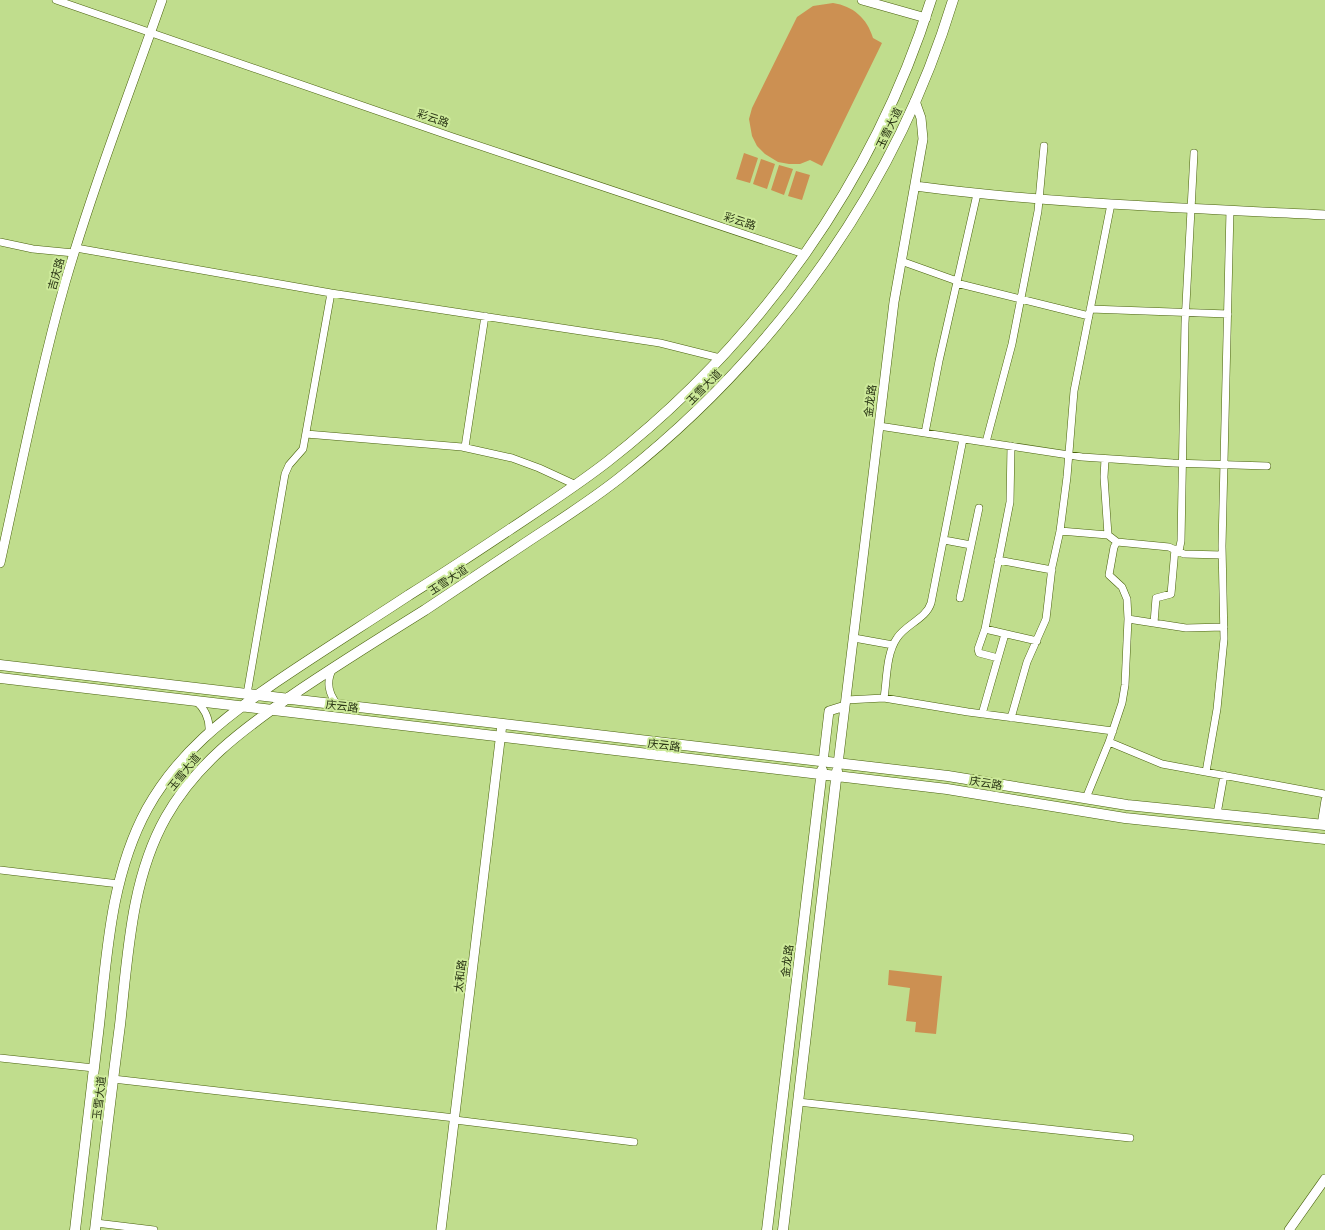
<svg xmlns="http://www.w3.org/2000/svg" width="1325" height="1230" viewBox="0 0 1325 1230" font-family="Literata,'Noto Sans SC',serif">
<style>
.green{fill:#cc9052}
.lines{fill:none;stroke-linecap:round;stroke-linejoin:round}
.minor-casing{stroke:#49610d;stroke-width:8}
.tertiary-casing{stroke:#49610d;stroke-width:10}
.secondary-casing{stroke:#49610d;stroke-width:11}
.minor{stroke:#fff;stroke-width:7}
.tertiary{stroke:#fff;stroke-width:9}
.secondary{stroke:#fff;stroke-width:10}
.labels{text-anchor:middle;stroke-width:4;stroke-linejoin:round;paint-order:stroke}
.street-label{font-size:11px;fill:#2a3515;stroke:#cdea9a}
</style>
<rect width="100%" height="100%" fill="#c0dd8d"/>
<path class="green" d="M833,3c20,3 34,15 40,35l9,5 -60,123 -12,-6 -10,4h-11l-11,-2 -13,-8 -8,-8 -5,-10 -3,-17 3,-11 45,-91 16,-11z
M744,153l14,5 -8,25 -14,-4z
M761,159l14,5 -8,25 -14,-5z
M779,165l14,4 -9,26 -13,-5z
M796,171l14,4 -8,25 -14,-4z
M889,970l53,6 -6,58 -21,-2 1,-10 -10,-1 4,-33 -22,-3z"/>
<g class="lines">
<g class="minor-casing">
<path id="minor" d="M56,0l397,137 351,117
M0,242l33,7 41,4
M76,248l255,45 329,50 60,15
M901,261l56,20
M956,283l133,33
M1090,309l138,5
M879,426l203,31 91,6 94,3
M925,433l14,-72 38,-167
M306,434l156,13 50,11 27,10 37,17
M986,442l26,-98 26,-133 6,-65
M1011,446l-1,56 -25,127 52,12
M465,447l20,-131
M1105,459l-1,18 4,58
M1060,531l48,4 9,7 52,5 15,7 38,1
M944,540l27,5
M1179,551l2,-10 4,-218 9,-170
M998,560l54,10
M960,598l19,-90
M1128,619l58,9 38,-1
M1154,623l2,-25 15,-4 4,-45
M985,629l-7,20 1,4 19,5
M854,638l39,7
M333,668c-7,13 -5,26 5,37
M247,694l38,-220 4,-9 14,-16 28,-156
M884,698c3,-19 2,-44 13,-60 9,-14 29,-19 34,-35l32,-164
M846,700l38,-2 84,14 145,19
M196,701c9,8 14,18 13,31
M982,714l23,-80
M1011,718l16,-56 19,-43 6,-52 8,-36 7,-54 7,-86 37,-187
M1109,742l53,22 163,30
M1206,772l11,-63 7,-70 -2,-93 8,-336
M1086,798l23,-56 13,-39 3,-18 3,-66 -1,-20 -5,-12 -13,-12 5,-28 3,-5
M1217,814l7,-39
M1321,825l4,-25
M0,870l119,14
M0,1058l94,10
M113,1079l342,39
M798,1102l332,36
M455,1120l179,22
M96,1223l58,7"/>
</g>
<g class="tertiary-casing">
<path id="tertiary" d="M862,0l64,18
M915,186c136,18 273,22 410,29
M0,563c21,-94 39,-188 65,-280 28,-96 64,-189 97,-283
M823,762l6,-51 16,-5
M838,764l56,-462 29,-163 -2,-21 -6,-17
M441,1230l61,-506
M1289,1230l36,-51"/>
</g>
<g class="secondary-casing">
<path id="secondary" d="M0,665l948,111 179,29 198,20
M0,678l947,111 178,29 200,21
M75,1230c8,-68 16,-137 24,-205 8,-73 12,-150 48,-216 31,-56 78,-92 129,-127 44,-30 89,-58 133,-87 34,-21 67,-43 100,-65 33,-22 67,-44 98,-68 150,-117 267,-280 324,-462
M95,1230c8,-68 16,-137 25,-205 8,-71 11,-146 46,-208 30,-53 76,-87 125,-121 44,-30 89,-58 134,-86 33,-22 66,-44 99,-66 33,-22 67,-43 98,-68 153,-121 274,-288 331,-476
M767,1230l55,-460
M783,1230l54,-459"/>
</g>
<use href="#minor" class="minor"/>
<use href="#tertiary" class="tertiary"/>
<use href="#secondary" class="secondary"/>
</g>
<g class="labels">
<g class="street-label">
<text transform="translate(433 118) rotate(19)" y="4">彩云路</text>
<text transform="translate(889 128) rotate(-64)" y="4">玉雪大道</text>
<text transform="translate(740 221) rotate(18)" y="4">彩云路</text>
<text transform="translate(56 274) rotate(-74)" y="4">吉庆路</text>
<text transform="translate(704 387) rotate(-45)" y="4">玉雪大道</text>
<text transform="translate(870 401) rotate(-83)" y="4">金龙路</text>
<text transform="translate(448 580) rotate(-33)" y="4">玉雪大道</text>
<text transform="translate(342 706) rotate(7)" y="4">庆云路</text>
<text transform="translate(664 745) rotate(7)" y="4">庆云路</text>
<text transform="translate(184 772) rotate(-51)" y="4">玉雪大道</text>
<text transform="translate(986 783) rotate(9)" y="4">庆云路</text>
<text transform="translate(787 961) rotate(-83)" y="4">金龙路</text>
<text transform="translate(460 976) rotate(-83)" y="4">太和路</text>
<text transform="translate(99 1098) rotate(-83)" y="4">玉雪大道</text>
</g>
</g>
</svg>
